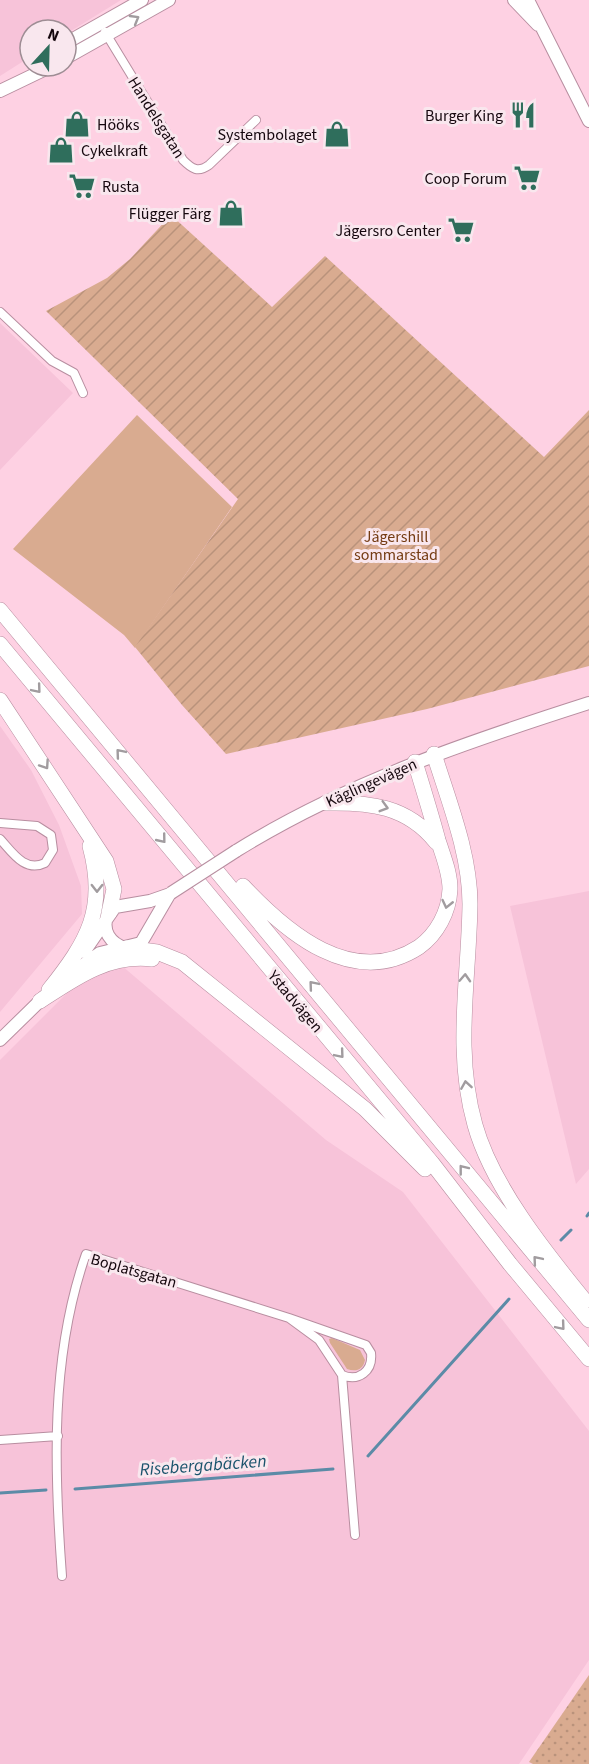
<svg xmlns="http://www.w3.org/2000/svg" width="589" height="1764" viewBox="0 0 589 1764" font-family="'Source Sans 3',sans-serif">
<style>
.built{fill:#f7c3d9}
.grass{fill:url(#grass-dots)}
.park{fill:#d9ab90}
.garden{fill:url(#garden-furrows)}
.lines{fill:none;stroke-linecap:round;stroke-linejoin:round}
.stream{stroke:#5c8ba7;stroke-width:3}
.minor-casing{stroke:#b88ea0;stroke-width:10}
.secondary-casing{stroke:#b88ea0;stroke-width:14}
.motorway-casing{stroke:#b88ea0;stroke-width:16}
.minor{stroke:#fff;stroke-width:8}
.secondary{stroke:#fff;stroke-width:12}
.motorway{stroke:#fff;stroke-width:15}
.secondary-bridge-casing{stroke:#b88ea0;stroke-width:14;stroke-linecap:butt}
.secondary-bridge{stroke:#fff;stroke-width:12}
.oneway{stroke:#a19c9f}
.labels{text-anchor:middle;stroke-width:6;stroke-linejoin:round;paint-order:stroke}
.poi-label{font-size:16px;fill:#15070e;stroke:#f9e7ee;text-anchor:end}
.street-label{font-size:16px;fill:#15070e;stroke:#f9e7ee}
.park-label{font-size:16px;fill:#743b12;stroke:#f9e7ee}
.water-label{font-size:18px;font-style:italic;fill:#1a536c;stroke:#f9e7ee}
</style>
<defs>
<pattern id="grass-dots" width="8" height="8" patternUnits="userSpaceOnUse" patternTransform="scale(1.5)"><rect width="8" height="8" fill="#d9ab90"/><path d="M2 2h.1M6 6h.1" fill="none" stroke="#b9927b" stroke-width="1.8" stroke-linecap="round"/></pattern>
<pattern id="garden-furrows" width="10" height="10" patternUnits="userSpaceOnUse" patternTransform="scale(1.5)"><rect width="10" height="10" fill="#d9ab90"/><path d="M-1 1l2-2M0 10L10 0M9 11l2-2" fill="none" stroke="#b9927b"/></pattern>
</defs>
<rect width="100%" height="100%" fill="#fed1e3"/>
<path class="built" d="M0,0h121l-55,34v-4h-36v27l-30,19z
M0,323l73,70 -73,77z
M0,726l31,44 28,55 22,61 1,28 -82,98z
M589,891v278l-13,15 -66,-278z
M121,965l205,175 77,52 186,239v229l-70,104h-519v-704l71,-71 24,-17z"/>
<path class="grass" d="M589,1675v89h-56l-4,-2z"/>
<path class="park" d="M137,415l95,92 -97,141 -11,-13 -111,-86z
M332,1338l28,12 5,10c-2,10 -9,12 -18,9l-17,-26 -1,-4z"/>
<path class="garden" d="M171,215l101,92 53,-51 219,201 45,-47v256l-162,43 -201,45 -44,-49 -47,-58 103,-148 -192,-188 61,-33 23,-19z"/>
<g class="lines">
<path class="stream" d="M587,1216l2,-3
M561,1240l10,-10
M368,1456l141,-157
M75,1489l258,-20
M0,1493l46,-3"/>
<g class="minor-casing">
<path id="minor" d="M105,32l78,128c9,9 15,13 26,5l47,-45
M0,312l52,49 22,12 9,20
M0,823l37,3 14,9 2,15 -8,13c-20,10 -33,-11 -45,-24
M342,1375l13,160
M0,1440l58,-4
M62,1576c-8,-106 -12,-220 24,-322l203,64 30,22 23,35c17,7 31,-4 29,-22l-5,-8 -77,-27"/>
</g>
<g class="secondary-casing">
<path id="secondary" d="M514,0l24,25
M528,0l61,121
M66,43l76,-43
M66,58l103,-58
M0,91l52,-25
M236,851c109,-68 231,-109 353,-148
M107,916c-5,15 3,27 18,32
M84,952l31,-45 35,-6 20,-7
M62,980l38,-27 41,-10 28,-48
M0,1040l45,-44"/>
</g>
<g class="motorway-casing">
<path id="motorway" d="M0,610l589,710
M0,644l432,519 78,101 79,95
M0,700l106,161 8,28 -5,24
M434,754c15,48 36,100 36,150 -1,75 -16,147 5,221 17,61 70,127 110,176
M326,803c44,-1 81,3 110,39
M243,886c43,46 110,104 176,61 18,-13 30,-35 31,-58 0,-17 -7,-33 -12,-49 -7,-26 -15,-52 -23,-78
M126,948l31,4 25,10 183,147 60,60
M49,990c39,-49 58,-81 41,-144
M40,1001c35,-23 68,-47 112,-42"/>
</g>
<use href="#minor" class="minor"/>
<use href="#secondary" class="secondary"/>
<use href="#motorway" class="motorway"/>
<g class="secondary-bridge-casing">
<path id="secondary-bridge" d="M171,893l65,-42"/>
</g>
<use href="#secondary-bridge" class="secondary-bridge"/>
</g>
<defs><path id="oneway-chevron" d="M-2-3.5L2.5 0L-2 3.5" fill="none" stroke-width="1.6" stroke-linecap="round" stroke-linejoin="round" transform="scale(1.5)"/></defs>
<g class="oneway">
<use href="#oneway-chevron" transform="translate(135 19) rotate(-30)"/>
<use href="#oneway-chevron" transform="translate(37 689) rotate(50)"/>
<use href="#oneway-chevron" transform="translate(120 753) rotate(-130)"/>
<use href="#oneway-chevron" transform="translate(45 765) rotate(56)"/>
<use href="#oneway-chevron" transform="translate(384 807) rotate(16)"/>
<use href="#oneway-chevron" transform="translate(162 839) rotate(51)"/>
<use href="#oneway-chevron" transform="translate(97 888) rotate(90)"/>
<use href="#oneway-chevron" transform="translate(447 904) rotate(103)"/>
<use href="#oneway-chevron" transform="translate(465 978) rotate(-87)"/>
<use href="#oneway-chevron" transform="translate(313 985) rotate(-130)"/>
<use href="#oneway-chevron" transform="translate(340 1054) rotate(50)"/>
<use href="#oneway-chevron" transform="translate(466 1085) rotate(-99)"/>
<use href="#oneway-chevron" transform="translate(463 1169) rotate(-128)"/>
<use href="#oneway-chevron" transform="translate(537 1260) rotate(-130)"/>
<use href="#oneway-chevron" transform="translate(561 1326) rotate(50)"/>
</g>
<defs>
<g id="restaurant-bare" transform="scale(2.07)"><path d="M-5-6h1v4h1v-4h1v4h1v-4h1v5L-1.5 .5V6h-2V.5L-5-1ZM5-6V6H3V1.5H1.5Q1.5-4 5-6Z" fill="#2f6e5c" stroke="#f9e7ee" stroke-width="2.5" paint-order="stroke"/></g>
<g id="shop-bare" transform="scale(2.07)"><path d="M-5-2.5h2.3a2.7 3.5 0 0 1 5.4 0H5L5.5 6h-11ZM-1.5-2.5h3a1.5 2.3 0 0 0-3 0Z" fill="#2f6e5c" stroke="#f9e7ee" stroke-width="2.5" paint-order="stroke"/></g>
<g id="supermarket-bare" transform="scale(2.07)"><path d="M-6-5.5h2.5l.6 2H6L4.5 2H-2.5L-4.4-4H-6ZM-1.5 3.2a1.3 1.3 0 1 0 .1 0ZM3 3.2a1.3 1.3 0 1 0 .1 0Z" fill="#2f6e5c" stroke="#f9e7ee" stroke-width="2.5" paint-order="stroke"/></g>
</defs>
<g fill-rule="evenodd">
<use href="#restaurant-bare" x="523" y="115"/>
<use href="#shop-bare" x="77" y="124"/>
<use href="#shop-bare" x="337" y="134"/>
<use href="#shop-bare" x="61" y="150"/>
<use href="#supermarket-bare" x="527" y="178"/>
<use href="#supermarket-bare" x="82" y="186"/>
<use href="#shop-bare" x="231" y="213"/>
<use href="#supermarket-bare" x="461" y="230"/>
</g>
<g class="labels">
<g class="poi-label">
<text x="503" y="121">Burger King</text>
<text x="97" y="130" text-anchor="start">Hööks</text>
<text x="317" y="140">Systembolaget</text>
<text x="81" y="156" text-anchor="start">Cykelkraft</text>
<text x="507" y="184">Coop Forum</text>
<text x="102" y="192" text-anchor="start">Rusta</text>
<text x="211" y="219">Flügger Färg</text>
<text x="441" y="236">Jägersro Center</text>
</g>
<g class="street-label">
<text transform="translate(157 117) rotate(58)" y="6">Handelsgatan</text>
<text transform="translate(371 782) rotate(-24)" y="6">Käglingevägen</text>
<text transform="translate(296 1001) rotate(50)" y="6">Ystadvägen</text>
<text transform="translate(134 1270) rotate(16)" y="6">Boplatsgatan</text>
</g>
<g class="park-label">
<text x="396" y="542">Jägershill<tspan x="396" dy="18">sommarstad</tspan></text>
</g>
<g class="water-label">
<text transform="translate(203 1465) rotate(-4)" y="6">Risebergabäcken</text>
</g>
</g>
<g transform="translate(48 48) rotate(22)"><circle r="28" fill="#f9e7ee" stroke="#9e8d94" stroke-width="1.5"/>
<path d="M0-4.5L10 22L0 15L-10 22Z" fill="#2f6e5c"/>
<text y="-9" font-size="16" font-weight="bold" text-anchor="middle" fill="#15070e">N</text>
</g>
</svg>
